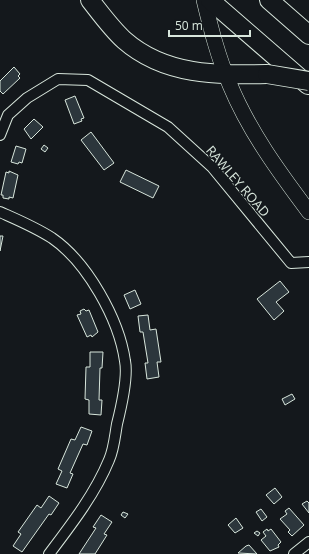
<svg xmlns="http://www.w3.org/2000/svg" width="309" height="554" viewBox="0 0 309 554" font-family="'Open Sans',sans-serif">
<style>
.building{fill:#2c363c;stroke:#d8e6dc}
.lines{fill:none;stroke-linecap:round;stroke-linejoin:round}
.street-casing{stroke:#d8e6dc;stroke-width:12}
.primary-casing{stroke:#d8e6dc;stroke-width:16}
.highway-casing{stroke:#d8e6dc;stroke-width:20}
.street{stroke:#14181c;stroke-width:10}
.primary{stroke:#14181c;stroke-width:15}
.highway{stroke:#14181c;stroke-width:18}
.highway-bridge-casing{stroke:#d8e6dc;stroke-width:20;stroke-linecap:butt}
.highway-bridge{stroke:#14181c;stroke-width:18}
.labels{text-anchor:middle;stroke-width:3;stroke-linejoin:round;paint-order:stroke}
.street-label{font-size:13px;fill:#d8e6dc;stroke:#14181c}
</style>
<rect width="100%" height="100%" fill="#14181c"/>
<path class="building" d="M14,67l6,7 -2,2 2,2 -17,16 -3,-3v-10z
M75,96l9,22 -3,1 1,2 -8,3 -9,-24z
M34,119l9,8 -12,12 -7,-10z
M91,132l23,31 -10,7 -23,-30z
M44,145l4,3 -3,4 -4,-3z
M16,146l10,3 -4,14 -3,-1 -1,2 -7,-2z
M126,170l33,16 -6,12 -33,-16z
M9,171l9,4 -5,23 -4,-1v2l-6,-1v-3h-2l5,-23 3,1z
M0,236h3l-3,15z
M280,281l9,11 -13,10 8,9 -10,9 -17,-21z
M135,290l6,14 -11,5 -6,-14z
M84,309l2,2 3,-1 9,22 -6,5 -1,-2 -4,2 -10,-22 4,-1 -1,-3z
M148,315l2,15 6,-1 5,33h-4l2,15 -12,2 -2,-16h3l-5,-31h-3l-2,-16z
M90,352h13l-1,16h-2l-1,32h3l-1,15 -12,-1v-14l-4,-1 1,-32h4z
M292,394l3,5 -10,6 -3,-6z
M81,427l11,4 -5,14 -4,-1 -13,29 3,1 -6,14 -11,-4 6,-13 -4,-2 13,-30 4,1z
M275,488l7,9 -8,7 -8,-9z
M49,496l10,7 -8,12 -2,-1 -27,38 -9,-6 8,-12 -3,-2 19,-27 4,3z
M307,501l2,2v10l-7,-9z
M289,508l15,17 -12,11 -4,-4 2,-2 -10,-11 7,-5 -2,-3z
M261,509l6,8 -5,4 -6,-9z
M123,512l5,2 -3,4 -4,-3z
M101,515l11,7 -8,12 3,1 -12,19h-16l17,-26 -3,-1z
M236,518l7,10 -8,5 -7,-8z
M267,529l1,2 3,-2 10,13 -3,3 1,2 -9,4 -9,-11 5,-4 -3,-4z
M257,531l3,2 -2,3 -4,-3z
M249,545l8,9 -19,-1 8,-7z"/>
<g class="lines">
<g class="street-casing">
<path id="street" d="M0,135l8,-20 19,-17 31,-19 30,1 80,47 44,40 79,96 18,-1
M0,212c18,8 35,15 52,26 35,24 67,81 73,123 3,15 -4,47 -8,63 -2,11 -3,25 -8,36 -14,34 -38,65 -60,94
M294,554l15,-12"/>
</g>
<g class="primary-casing">
<path id="primary" d="M204,0c7,29 14,57 26,85 19,46 49,87 79,127"/>
</g>
<g class="highway-casing">
<path id="highway" d="M90,0c11,14 21,28 34,40 41,36 93,35 143,34
M210,0l98,85
M269,0l40,35"/>
</g>
<use href="#street" class="street"/>
<use href="#primary" class="primary"/>
<use href="#highway" class="highway"/>
<g class="highway-bridge-casing">
<path id="highway-bridge" d="M267,74l42,7"/>
</g>
<use href="#highway-bridge" class="highway-bridge"/>
</g>
<g class="labels">
<g class="street-label">
<text transform="translate(238 181) rotate(49)" y="5">RAWLEY ROAD</text>
</g>
</g>
<path d="M169 30v6h81v-6" fill="none" stroke="#d8e6dc" stroke-width="2"/>
<text x="175" y="30" font-size="12" fill="#d8e6dc" stroke="#14181c" stroke-width="3" paint-order="stroke">50 m</text>
</svg>
